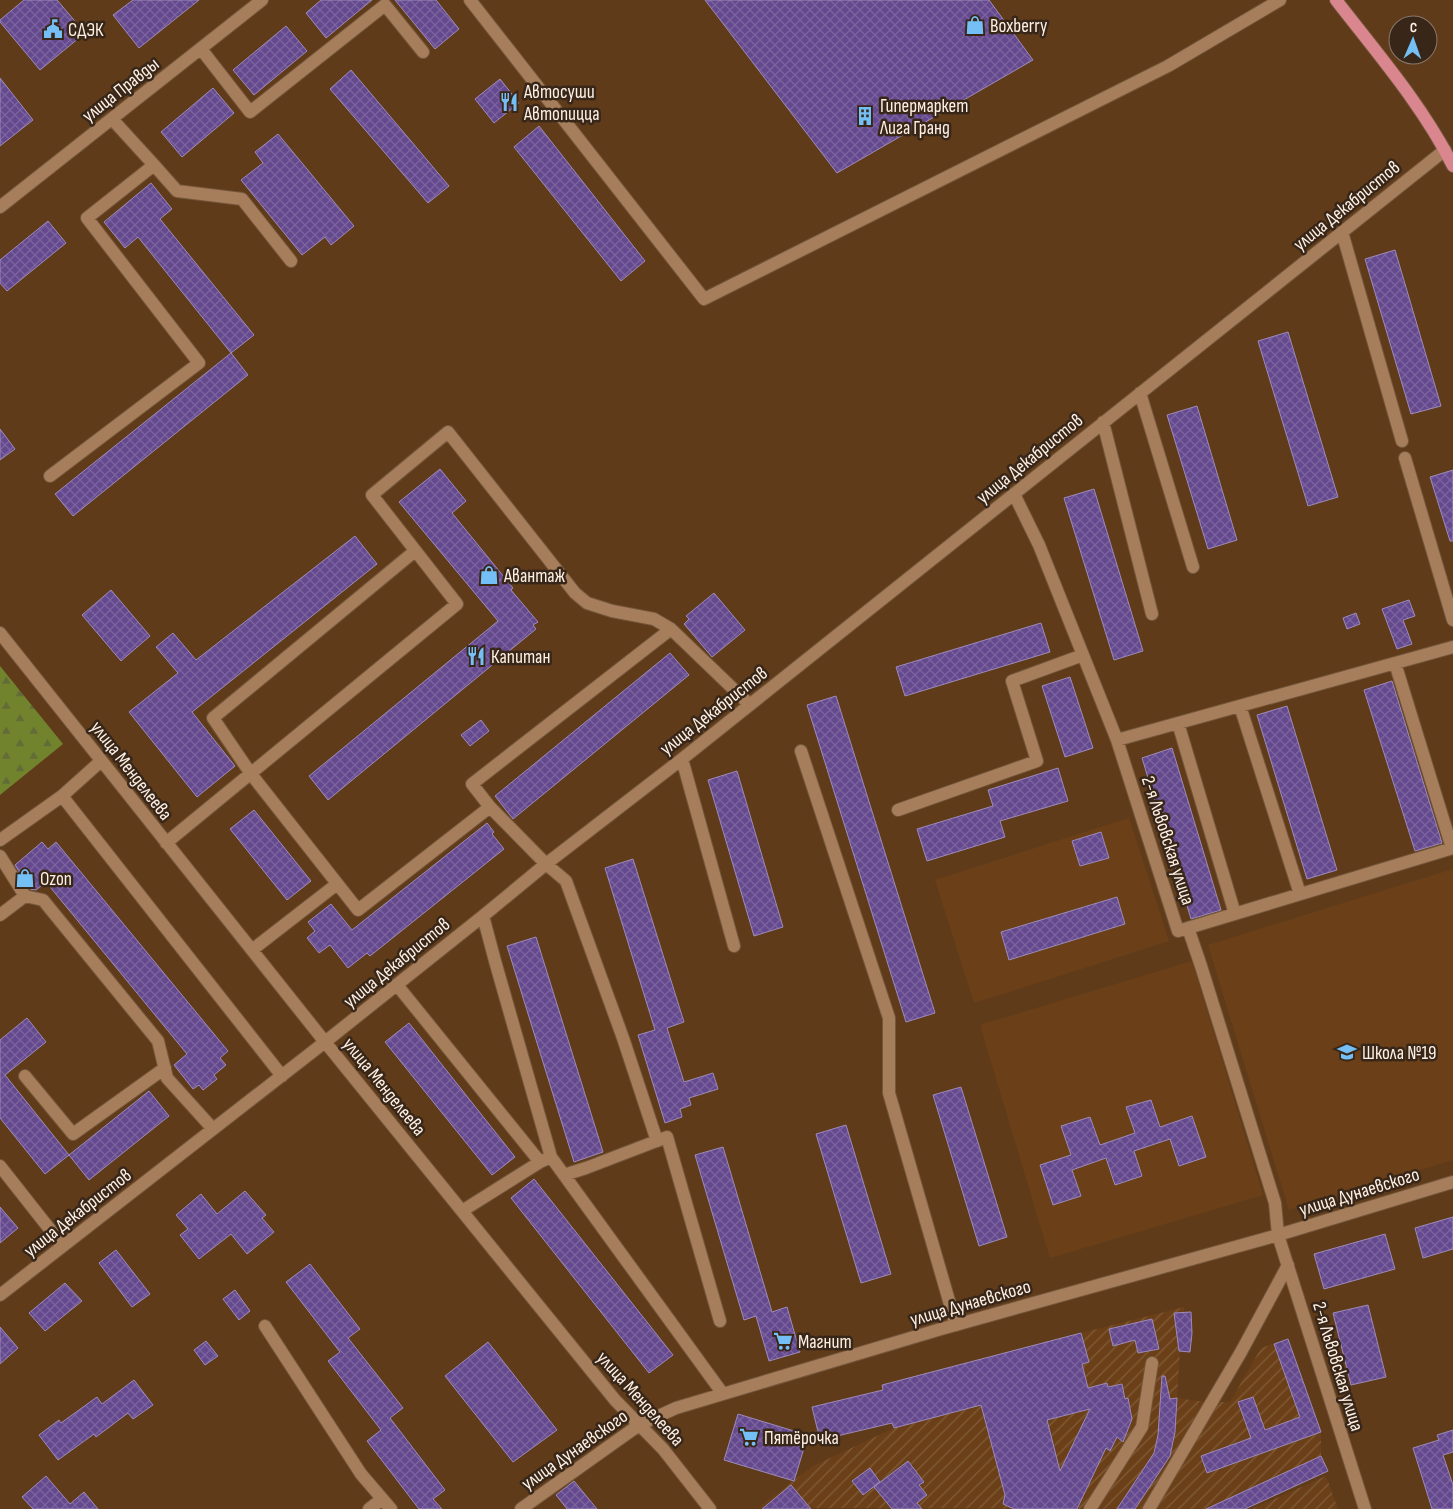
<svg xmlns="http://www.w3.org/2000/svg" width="1453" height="1509" viewBox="0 0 1453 1509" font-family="'Sofia Sans Condensed',sans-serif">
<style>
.built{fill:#6b4018}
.industrial{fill:url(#industrial-furrows)}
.forest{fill:url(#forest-firs)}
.building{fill:url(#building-cross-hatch);stroke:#9c8bba;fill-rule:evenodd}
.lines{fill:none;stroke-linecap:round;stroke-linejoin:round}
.minor-casing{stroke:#74573c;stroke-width:14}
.major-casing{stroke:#74573c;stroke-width:14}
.minor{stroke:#a77e5c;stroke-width:12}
.major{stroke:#d9868e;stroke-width:12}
.labels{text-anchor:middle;stroke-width:5;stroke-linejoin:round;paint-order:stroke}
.poi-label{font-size:19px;fill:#fef0e5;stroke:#382719;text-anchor:start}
.street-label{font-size:19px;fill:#fef0e5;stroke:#382719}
</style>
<defs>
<pattern id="industrial-furrows" width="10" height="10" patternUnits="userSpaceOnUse" patternTransform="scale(1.25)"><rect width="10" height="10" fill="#6b4018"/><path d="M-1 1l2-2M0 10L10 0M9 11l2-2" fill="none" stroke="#815c39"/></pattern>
<pattern id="forest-firs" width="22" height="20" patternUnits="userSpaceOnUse" patternTransform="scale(1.25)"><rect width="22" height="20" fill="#71842d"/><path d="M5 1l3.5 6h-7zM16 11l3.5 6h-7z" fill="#626c37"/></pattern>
<pattern id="building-cross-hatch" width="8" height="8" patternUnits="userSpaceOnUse" patternTransform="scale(1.25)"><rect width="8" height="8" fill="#65498f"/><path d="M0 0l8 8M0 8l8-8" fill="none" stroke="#7c649f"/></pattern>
</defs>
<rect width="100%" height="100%" fill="#603b1a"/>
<path class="built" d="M1129,818l40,123 -195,62 -39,-123z
M1453,869v291l-164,50 -81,-265z
M1192,961l71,234 -213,63 -70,-233z"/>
<path class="industrial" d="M1184,1307v5h7l1,21 -2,19 -10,-1 -3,47 28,4h25l31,-54 27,-9 33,93v24l7,15 -83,38 -487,-1 55,-42 81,-38 -12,-43 144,-38z
M1326,1476l12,33h-86z"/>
<path class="forest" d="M0,666l63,78 -63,51z"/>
<path class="building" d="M24,0h33l28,33 -45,37 -40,-48v-2z
M133,0h66l-60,48 -26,-33z
M321,0h51l-46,38 -20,-25z
M395,0h41l23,29 -24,20z
M705,0h284l44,60 -196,113z
M286,26l21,25 -53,44 -21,-25z
M351,70l98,116 -21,17 -98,-114z
M0,78l33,42 -33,26z
M500,79l19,24 -25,20 -19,-24z
M213,88l21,25 -52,44 -21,-25z
M539,126l106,135 -24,20 -107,-134z
M278,134l76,92 -23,19 -6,-8 -23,18 -61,-75 22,-17 -8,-11z
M151,183l21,26 -12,10 94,116 -23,18 -93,-116 -13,11 -21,-26z
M48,221l18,22 -59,48 -7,-8v-23z
M1395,250l46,156 -30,8 -46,-155z
M1288,332l50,165 -30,9 -50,-165z
M231,353l17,22 -175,141 -18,-22z
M1197,406l40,134 -29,9 -41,-134z
M0,429l15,20 -15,11z
M440,469l26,32 -14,12 61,75 -2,2 27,32 -5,3 3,4 -208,171 -19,-24 189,-155 -99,-119z
M1453,470v71h-3l-20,-64z
M1094,489l49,162 -29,9 -50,-162z
M355,536l22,28 -185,148 43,54 -38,31 -68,-85 49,-39 -22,-26 17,-14 23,27z
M111,590l39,46 -29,25 -39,-46z
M714,593l31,37 -33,27 -28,-33 5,-5 -3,-3z
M1409,600l6,16 -12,4 9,24 -15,5 -15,-40z
M1356,613l4,11 -13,5 -4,-11z
M1041,623l9,29 -145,44 -9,-29z
M670,653l19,22 -176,144 -18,-23z
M1070,677l23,71 -28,9 -23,-71z
M1392,681l50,162 -27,8 -51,-161z
M836,696l99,317 -29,9 -99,-317z
M1287,706l50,164 -30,9 -50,-164z
M481,720l8,11 -19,15 -9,-11z
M1172,748l49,162 -30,9 -49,-161z
M1058,768l10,33 -68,20 5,16 -78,24 -10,-32 76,-23 -5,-16z
M737,771l46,156 -29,9 -46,-156z
M254,810l57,71 -24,19 -57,-71z
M487,823l7,9 -2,2 12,15 -134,107 -3,-3 -19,15 -18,-23 -11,8 -12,-15 8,-7 -7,-9 23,-18 21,26z
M1101,832l8,26 -29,8 -8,-25z
M42,842l6,7 8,-7 172,209 -8,7 6,7 -12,10 3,4 -14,11 -4,-5 -6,4 -19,-24 13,-11 -141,-172 -10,8 -6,-1 -15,-24z
M633,859l51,163 -17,6 17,54 29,-9 5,16 -29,9 2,7 -11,4 2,8 -17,6 -27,-88 17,-5 -50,-162z
M1117,897l8,27 -116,36 -8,-28z
M536,937l67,215 -29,10 -67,-216z
M27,1018l19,24 -41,33 64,80 -24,19 -45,-56v-78z
M409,1023l106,134 -23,18 -107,-133z
M961,1087l46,150 -28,9 -46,-151z
M149,1091l20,25 -80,64 -20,-25z
M1151,1100l9,27 32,-11 14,41 -27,9 -9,-27 -36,12 8,25 -27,9 -9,-27 -34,12 9,26 -28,9 -13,-40 31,-10 -10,-29 29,-9 10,28 35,-12 -9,-26z
M846,1125l45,149 -30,9 -45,-149z
M723,1147l49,165 15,-5 13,45 -31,9 -13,-45 -12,4 -49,-165z
M534,1179l139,176 -24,18 -138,-175z
M245,1191l21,24 -4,3 12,14 -27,22 -16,-20 -32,25 -19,-24 8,-6 -12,-14 25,-21 16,20z
M0,1207l18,21 -18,15z
M1453,1217v32l-30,9 -8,-30z
M1385,1234l10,35 -71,20 -10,-35z
M116,1250l34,44 -18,13 -33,-44z
M310,1264l50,65 -12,9 55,70 -13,10 55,72 -12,9 9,10h-23l-52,-68 14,-11 -53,-69 12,-9 -54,-70z
M65,1283l17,18 -37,30 -16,-18z
M235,1290l15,21 -11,9 -16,-21z
M1368,1305l18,72 -35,8 -18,-72z
M1191,1312l1,21 -2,19 -11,-1 -5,-38z
M1152,1319l7,30 -21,4 -3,-13 -22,6 -4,-17z
M0,1327l18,21 -18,16z
M1081,1333l8,29 -7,2 6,24 19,-5 1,4 14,-3 3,15 3,-1 4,21 -9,23 -6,-5 -7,14 -4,-3 -29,61h-63l-11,-5 2,-9 -24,-90 -87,23 -2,-5 -72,17 -8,-33 71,-17 -1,-5zM1090,1409l-30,62 -13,-51z
M1288,1339l33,93 -114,41 -6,-17 50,-18 -13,-36 15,-5 12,33 35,-13 -26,-73z
M206,1341l12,15 -13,9 -11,-15z
M488,1342l69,88 -44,32 -68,-86z
M1162,1376h3l5,23 7,-1 -2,34 -5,24 -35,53h-18l37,-56 4,-18z
M134,1380l19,25 -20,14 -5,-6 -32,24 -2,-3 -36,26 -19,-25 20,-15 2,3 36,-26 5,7z
M738,1414l56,17 -3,12 13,5 -10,33 -70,-21z
M1453,1430v22l-10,3 10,30v24h-21l-19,-61 26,-8 -2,-5z
M1321,1456l7,15 -83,38h-39z
M908,1461l16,21 -5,3 8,10 -10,8 5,6h-30l-18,-22z
M870,1468l10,14 -17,13 -11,-14z
M46,1476l24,28 14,-12 14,17h-65l-11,-12z
M574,1481l23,28h-30l-11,-14z
M791,1485l20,24h-49z"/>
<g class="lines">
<g class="minor-casing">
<path id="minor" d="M470,0l234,299 464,-233 112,-66
M201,49l49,63 135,-107 38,47
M154,165l23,26 65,8 49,62
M0,207l262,-207
M1342,232l60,209
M1140,393l53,174
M1103,422l49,192
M1405,458l48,162
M50,476l149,-113 -112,-145 67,-53 -42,-46
M1014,494l25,51 78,195 61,191 275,-83
M415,551l-202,167 38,56 107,136 132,-103 56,57 20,17 57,157 34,103
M0,633l325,409 290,358 48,49 47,60
M1395,663l57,185
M1240,706l60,188
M1178,723l57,191
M1117,740l336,-93
M801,751l88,267v75l67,232
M682,759l52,187
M101,761l-39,35 220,280
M490,807l-18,-23 199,-155
M898,810l139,-49 -25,-80 71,-26
M0,840l62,-44
M166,843l291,-239 -85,-109 76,-63 127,161 12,10 25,8 42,8 17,10 79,76
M0,856l25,40
M0,915l25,-19 18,4 115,141 9,37 46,51
M483,916l12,45 56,196 172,237
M1188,928l13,38 74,237 3,32 87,274
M252,950l85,-66
M397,985l143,177 11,-5
M25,1076l48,58 92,-66
M0,1166l63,80
M564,1175l22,-7 81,-31 53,184
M462,1211l78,-49
M0,1295l325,-253 158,-126 63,-52 136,-105 763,-609
M265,1326l96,148 30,35
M369,1509l13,-10
M521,1509l118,-84 37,-17 265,-79 337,-94 175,-53
M1090,1509l52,-82 10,-64
M1149,1509l92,-157 47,-87"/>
</g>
<g class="major-casing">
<path id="major" d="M1336,0c41,53 87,106 117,166"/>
</g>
<use href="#minor" class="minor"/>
<use href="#major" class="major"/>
</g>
<defs>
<g id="shop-bare" transform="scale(1.5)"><path d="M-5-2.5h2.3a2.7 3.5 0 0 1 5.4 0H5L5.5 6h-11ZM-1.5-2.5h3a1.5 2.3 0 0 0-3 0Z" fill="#74c0f6" stroke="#382719" stroke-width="2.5" paint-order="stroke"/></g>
<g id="civic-bare" transform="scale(1.5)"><path d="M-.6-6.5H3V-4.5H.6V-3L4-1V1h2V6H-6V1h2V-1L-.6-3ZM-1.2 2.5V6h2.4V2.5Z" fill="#74c0f6" stroke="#382719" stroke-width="2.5" paint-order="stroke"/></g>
<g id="restaurant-bare" transform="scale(1.5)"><path d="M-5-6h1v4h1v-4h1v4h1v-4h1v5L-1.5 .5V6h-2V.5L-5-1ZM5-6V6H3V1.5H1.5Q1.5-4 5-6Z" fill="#74c0f6" stroke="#382719" stroke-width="2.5" paint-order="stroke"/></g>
<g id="building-bare" transform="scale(1.5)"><path d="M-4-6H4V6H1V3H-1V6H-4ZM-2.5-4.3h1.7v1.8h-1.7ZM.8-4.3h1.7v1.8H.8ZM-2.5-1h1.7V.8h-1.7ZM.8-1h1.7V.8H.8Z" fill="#74c0f6" stroke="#382719" stroke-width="2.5" paint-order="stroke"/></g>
<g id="school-bare" transform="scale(1.5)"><path d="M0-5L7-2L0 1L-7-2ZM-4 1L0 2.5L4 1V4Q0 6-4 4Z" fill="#74c0f6" stroke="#382719" stroke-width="2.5" paint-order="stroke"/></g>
<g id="supermarket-bare" transform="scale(1.5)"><path d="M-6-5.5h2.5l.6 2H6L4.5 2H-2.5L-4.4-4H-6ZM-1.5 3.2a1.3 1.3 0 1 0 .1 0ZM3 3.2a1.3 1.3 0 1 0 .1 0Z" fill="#74c0f6" stroke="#382719" stroke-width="2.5" paint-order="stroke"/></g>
</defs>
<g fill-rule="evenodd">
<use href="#shop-bare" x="975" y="25"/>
<use href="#civic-bare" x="53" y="29"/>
<use href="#restaurant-bare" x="509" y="102"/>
<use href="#building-bare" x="865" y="116"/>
<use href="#shop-bare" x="489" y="575"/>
<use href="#restaurant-bare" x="476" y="656"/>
<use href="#shop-bare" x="25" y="878"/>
<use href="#school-bare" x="1347" y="1052"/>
<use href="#supermarket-bare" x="783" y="1341"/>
<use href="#supermarket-bare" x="749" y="1437"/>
</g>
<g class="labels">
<g class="poi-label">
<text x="990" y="32">Boxberry</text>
<text x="68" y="36">СДЭК</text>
<text x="524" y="98">Автосуши<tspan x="524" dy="22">Автопицца</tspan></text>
<text x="880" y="112">Гипермаркет<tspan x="880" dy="22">Лига Гранд</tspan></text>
<text x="504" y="582">Авантаж</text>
<text x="491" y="663">Капитан</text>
<text x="40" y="885">Ozon</text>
<text x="1362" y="1059">Школа №19</text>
<text x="798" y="1348">Магнит</text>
<text x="764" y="1444">Пятёрочка</text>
</g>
<g class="street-label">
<text transform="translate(120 89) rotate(-38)" y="7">улица Правды</text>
<text transform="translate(1346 205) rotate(-39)" y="7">улица Декабристов</text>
<text transform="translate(1029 458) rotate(-39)" y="7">улица Декабристов</text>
<text transform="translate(713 710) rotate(-38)" y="7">улица Декабристов</text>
<text transform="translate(132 770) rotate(52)" y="7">улица Менделеева</text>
<text transform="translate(1169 840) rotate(72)" y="7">2-я Львовская улица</text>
<text transform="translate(396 962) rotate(-39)" y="7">улица Декабристов</text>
<text transform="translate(385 1086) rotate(51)" y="7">улица Менделеева</text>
<text transform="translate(1359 1191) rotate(-17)" y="7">улица Дунаевского</text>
<text transform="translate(77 1212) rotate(-38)" y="7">улица Декабристов</text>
<text transform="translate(970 1302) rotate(-16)" y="7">улица Дунаевского</text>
<text transform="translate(1339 1366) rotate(73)" y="7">2-я Львовская улица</text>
<text transform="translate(641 1398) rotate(48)" y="7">улица Менделеева</text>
<text transform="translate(574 1449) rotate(-35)" y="7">улица Дунаевского</text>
</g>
</g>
<g transform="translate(1413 40) rotate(2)"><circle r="24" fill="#382719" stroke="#87776b"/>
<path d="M0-4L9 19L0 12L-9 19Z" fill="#74c0f6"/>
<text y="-8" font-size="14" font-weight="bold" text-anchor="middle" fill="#fef0e5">С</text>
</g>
</svg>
